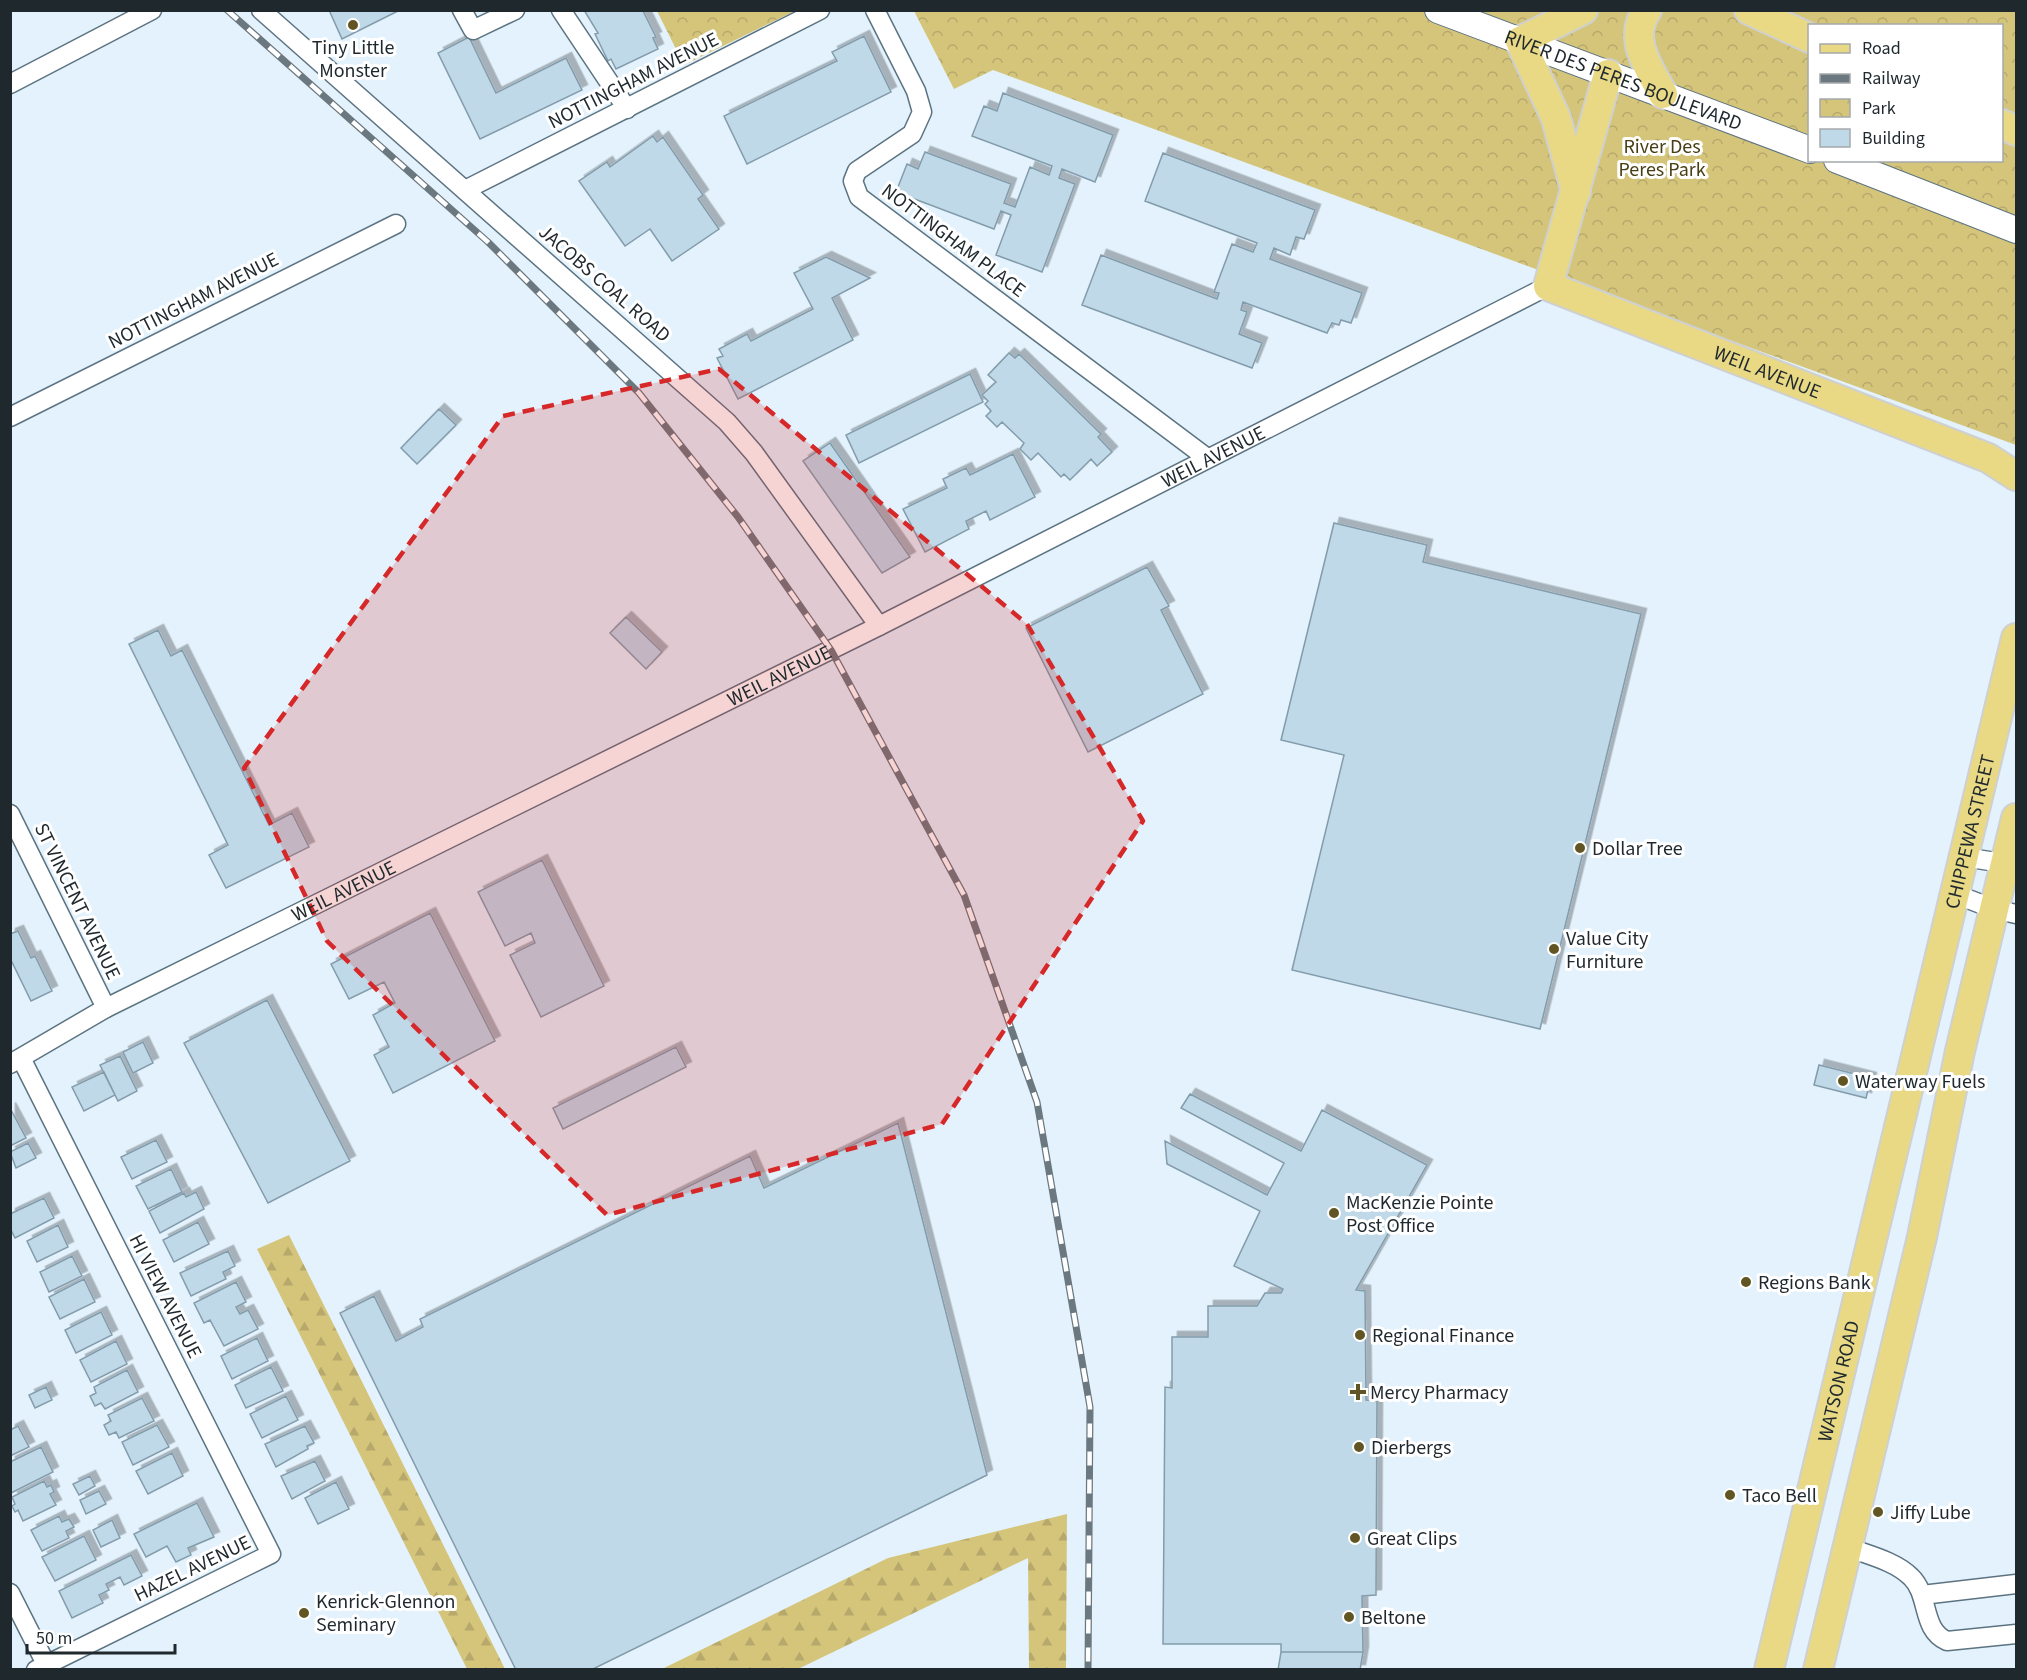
<svg xmlns="http://www.w3.org/2000/svg" width="2027" height="1680" viewBox="0 0 2027 1680" font-family="'Source Sans 3',sans-serif">
<style>
.forest{fill:url(#forest-firs)}
.park{fill:url(#park-crowns);fill-rule:evenodd}
.building{fill:#bfd9e9;stroke:#839cab;stroke-width:1.5;filter:url(#shadow)}
.lines{fill:none;stroke-linecap:round;stroke-linejoin:round}
.minor-casing{stroke:#5c7381;stroke-width:21}
.secondary-casing{stroke:#5c7381;stroke-width:28}
.primary-casing{stroke:#ced0d1;stroke-width:32}
.minor{stroke:#fff;stroke-width:18}
.secondary{stroke:#fff;stroke-width:26}
.primary{stroke:#e9d985;stroke-width:28}
.rail-casing{stroke:#6c787f;stroke-width:7}
.rail{stroke:#fff;stroke-width:4.5;stroke-dasharray:14;stroke-linecap:butt}
.marked{fill:#d62828;fill-opacity:0.2;stroke:#d62828;stroke-width:4.5;stroke-dasharray:12 8;stroke-linejoin:round}
.poi-dot{fill:#615623;stroke:#fff;stroke-width:2}
.labels{text-anchor:middle;stroke-width:6;stroke-linejoin:round;paint-order:stroke}
.poi-label{font-size:20px;fill:#1e282d;stroke:#fff;text-anchor:start}
.street-label{font-size:20px;fill:#1e282d;stroke:#fff}
.park-label{font-size:20px;fill:#483f15;stroke:#fff}
</style>
<defs>
<pattern id="forest-firs" width="22" height="20" patternUnits="userSpaceOnUse" patternTransform="scale(1.5)"><rect width="22" height="20" fill="#d5c57b"/><path d="M5 1l3.5 6h-7zM16 11l3.5 6h-7z" fill="#b6a96b"/></pattern>
<pattern id="park-crowns" width="20" height="18" patternUnits="userSpaceOnUse" patternTransform="scale(1.5)"><rect width="20" height="18" fill="#d5c57b"/><path d="M2 6a3 3 0 1 1 6 0M12 15a3 3 0 1 1 6 0" fill="none" stroke="#b6a96b"/></pattern>
<filter id="shadow"><feDropShadow dx="5.5" dy="-5.5" stdDeviation="0" flood-color="#0004"/></filter>
</defs>
<rect width="100%" height="100%" fill="#e3f2fc"/>
<path class="forest" d="M289,1235l216,434h-38l-210,-420z
M1067,1514l-1,155h-37l-1,-111 -230,111h-136l226,-111z"/>
<path class="park" d="M657,11h138l-111,54z
M914,11h1102v434l-1023,-375 -39,19zM1810,26h192v134h-192z"/>
<path class="building" d="M329,10h71l-58,29z
M584,10l59,1 13,26 -3,1 5,11 -42,20 -5,-10 -3,2 -13,-27 3,-1z
M864,36l27,56 -144,72 -23,-48 113,-55 -5,-9z
M469,37l27,56 70,-35 16,32 -102,49 -42,-86z
M1003,93l110,42 -18,47 -33,-13 -3,9 16,6 -33,88 -46,-17 15,-40 -10,-4 -7,18 -98,-37 11,-28 11,5 7,-17 86,32 -7,19 11,4 15,-40 19,8 3,-9 -80,-30 12,-30 13,5z
M653,136l4,6 6,-5 40,58 -5,4 21,30 -47,32 -22,-32 -25,17 -46,-65 28,-19 3,5z
M1163,153l152,57 -11,29 -8,-2 -6,18 -16,-7 -4,11 92,34 -11,30 -10,-3 -2,5 -7,-2 -5,10 -84,-31 -2,8 6,2 -8,22 23,9 -10,25 -170,-63 19,-50 116,44 2,-6 -5,-1 18,-48 21,8 4,-9 -112,-42z
M826,257l44,21 -38,20 21,42 -115,59 -21,-41 6,-2 -4,-7 28,-15 4,7 62,-32 -19,-36z
M1009,353l6,5 4,-4 82,80 -3,3 14,15 -15,14 -6,-7 -21,21 -6,-6 -3,3 -23,-24 -7,7 -11,-11 4,-6 -22,-21 -5,5 -11,-11 5,-5 -6,-7 3,-3 -6,-6 14,-13 -8,-7z
M970,374l13,28 -124,61 -13,-28z
M439,409l17,16 -39,39 -16,-16z
M830,443l80,114 -28,16 -79,-112z
M1013,454l22,43 -45,23 -4,-9 -20,10 3,8 -44,23 -22,-43 44,-21 -4,-9 23,-11 4,7z
M1334,523l93,22 -4,17 218,52 -101,415 -248,-59 52,-215 -63,-15z
M1147,567l22,39 -8,4 42,84 -115,58 -62,-124z
M626,617l36,35 -16,17 -36,-36z
M158,630l13,26 11,-6 87,175 23,-12 17,34 -83,41 -17,-33 19,-10 -99,-201z
M542,860l62,126 -63,31 -31,-62 25,-12 -4,-10 -26,13 -27,-54z
M430,913l65,128 -102,52 -19,-38 15,-8 -16,-32 22,-12 -11,-21 -35,17 -18,-35z
M18,931l13,27 4,-2 17,35 -21,10 -21,-43v-24z
M267,1000l83,161 -82,42 -84,-160z
M143,1042l10,21 -20,10 -10,-21z
M676,1047l10,20 -123,62 -10,-21z
M120,1056l17,35 -19,10 -18,-36z
M1819,1065l52,13 -5,20 -52,-13z
M104,1072l11,23 -31,16 -12,-24z
M1190,1094l111,57 21,-41 105,55 -71,125 9,1 1,109 11,1 -1,194 -14,1 1,56h-82v-8h-118l2,-257 7,1v-51h36v-31h49l8,-13h16l2,-4 -49,-23 26,-55 -93,-47 -2,-23 102,54 17,-32 -103,-55z
M10,1108l16,30 -16,8z
M898,1123l89,352 -396,195h-75l-176,-357 34,-17 22,45 27,-14 -3,-8 330,-163 14,32z
M156,1140l11,22 -35,17 -11,-22z
M28,1143l8,15 -20,10 -6,-16z
M171,1169l11,23 -34,17 -12,-23z
M196,1192l8,17 -44,24 -11,-22 35,-18 2,4z
M44,1198l10,20 -39,20 -5,-10v-14z
M198,1222l11,22 -35,18 -11,-22z
M58,1225l10,22 -31,15 -10,-21z
M228,1251l7,15 -12,6 3,7 -35,17 -11,-23z
M72,1256l10,20 -33,16 -9,-20z
M84,1279l11,23 -35,17 -11,-22z
M236,1282l10,20 -10,5 4,7 8,-4 10,19 -34,17 -14,-26 -6,3 -10,-20z
M101,1312l11,23 -36,18 -11,-23z
M257,1338l11,23 -36,18 -11,-23z
M116,1341l11,23 -36,18 -11,-22z
M271,1367l12,24 -37,17 -11,-23z
M127,1370l11,22 -33,17 -4,-6 -6,3 -5,-10 6,-3 -2,-6z
M46,1387l6,13 -17,8 -6,-13z
M286,1396l12,24 -36,18 -12,-24z
M142,1398l12,23 -35,17 -3,-6 -7,3 -5,-10 7,-4 -3,-6z
M157,1425l12,22 -36,18 -11,-23z
M18,1426l11,21 -19,9v-26z
M305,1426l9,17 -7,3 1,3 -32,18 -11,-23z
M41,1447l12,25 -42,21 -1,-31z
M172,1453l11,23 -35,18 -12,-23z
M315,1461l10,20 -33,18 -11,-23z
M90,1476l5,10 -16,9 -6,-11z
M44,1481l3,6 4,-2 3,7 -4,2 6,11 -33,16 -5,-11 -3,2 -3,-6 3,-2 -3,-7z
M336,1482l13,27 -31,15 -13,-26z
M99,1491l7,13 -20,10 -6,-14z
M197,1503l17,34 -26,11 3,7 -15,7 -9,-16 -21,11 -12,-23z
M59,1516l3,6 7,-3 5,8 -8,4 3,7 -27,13 -11,-21z
M112,1520l8,18 -19,9 -8,-17z
M84,1536l12,24 -41,21 -13,-24z
M131,1555l11,21 -18,9 -4,-8 -14,7 3,6 -10,5 4,8 -31,15 -13,-27z
M1281,1652h82l-3,18h-82z"/>
<g class="lines">
<g class="minor-casing">
<g id="minor">
<path d="M261,10l466,412 27,31 125,173"/>
<path d="M462,10l11,20 42,-20"/>
<path d="M561,10l66,99"/>
<path d="M875,10l41,81 6,21 -10,22 -55,37 -4,10 6,16 348,261"/>
<path d="M10,84l142,-74"/>
<path d="M465,190l355,-180"/>
<path d="M10,417l386,-193"/>
<path d="M10,814l96,194"/>
<path d="M1964,857l51,8"/>
<path d="M1955,894l39,15 22,5"/>
<path d="M21,1058l250,496 -235,116"/>
<path id="s1" d="M10,1064l96,-56 773,-382 669,-340"/>
<path d="M1847,1547c21,8 48,14 64,30 19,18 10,53 36,64l69,-7"/>
<path d="M10,1593l39,77"/>
<path d="M1922,1595l94,-11"/>
</g>
</g>
<g class="secondary-casing">
<g id="secondary">
<path id="s2" d="M1438,10l372,140"/>
<path d="M1837,160l179,70"/>
</g>
</g>
<g class="primary-casing">
<g id="primary">
<path d="M1647,10c-20,29 2,58 16,84"/>
<path d="M1749,10l61,28"/>
<path id="s3" d="M1608,74l-60,212 440,172 28,18"/>
<path d="M2002,124l14,7"/>
<path d="M1576,192l-20,-74 -36,-77 63,-31"/>
<path id="s4" d="M1769,1670l247,-1032"/>
<path d="M1818,1670l104,-433 38,-186 56,-233"/>
</g>
</g>
<use href="#minor" class="minor"/>
<use href="#secondary" class="secondary"/>
<use href="#primary" class="primary"/>
<g class="rail-casing">
<path id="rail" d="M227,10l261,232 151,151 99,124 93,133 133,245 73,207 53,305 -2,263"/>
</g>
<use href="#rail" class="rail"/>
</g>
<path class="marked" d="M719,369l308,255 116,197 -201,303 -335,91 -280,-274 -83,-173 259,-352z"/>
<g class="poi-dot">
<circle cx="353" cy="25" r="6"/>
<circle cx="1580" cy="848" r="6"/>
<circle cx="1554" cy="949" r="6"/>
<circle cx="1843" cy="1081" r="6"/>
<circle cx="1334" cy="1213" r="6"/>
<circle cx="1746" cy="1282" r="6"/>
<circle cx="1360" cy="1335" r="6"/>
<path d="M1355 1383h6v6h6v6h-6v6h-6v-6h-6v-6h6z"/>
<circle cx="1359" cy="1447" r="6"/>
<circle cx="1730" cy="1495" r="6"/>
<circle cx="1878" cy="1512" r="6"/>
<circle cx="1355" cy="1538" r="6"/>
<circle cx="304" cy="1613" r="6"/>
<circle cx="1349" cy="1617" r="6"/>
</g>
<g class="labels">
<g class="poi-label">
<text x="353" y="54" text-anchor="middle">Tiny Little<tspan x="353" dy="23">Monster</tspan></text>
<text x="1592" y="855">Dollar Tree</text>
<text x="1566" y="945">Value City<tspan x="1566" dy="23">Furniture</tspan></text>
<text x="1855" y="1088">Waterway Fuels</text>
<text x="1346" y="1209">MacKenzie Pointe<tspan x="1346" dy="23">Post Office</tspan></text>
<text x="1758" y="1289">Regions Bank</text>
<text x="1372" y="1342">Regional Finance</text>
<text x="1370" y="1399">Mercy Pharmacy</text>
<text x="1371" y="1454">Dierbergs</text>
<text x="1742" y="1502">Taco Bell</text>
<text x="1890" y="1519">Jiffy Lube</text>
<text x="1367" y="1545">Great Clips</text>
<text x="316" y="1608">Kenrick-Glennon<tspan x="316" dy="23">Seminary</tspan></text>
<text x="1361" y="1624">Beltone</text>
</g>
<g class="street-label">
<text transform="translate(633 80) rotate(-27)" y="7">NOTTINGHAM AVENUE</text>
<text dy="7" stroke="none"><textPath href="#s2" startOffset="198">RIVER DES PERES BOULEVARD</textPath></text>
<text transform="translate(954 240) rotate(37)" y="7">NOTTINGHAM PLACE</text>
<text transform="translate(605 283) rotate(41)" y="7">JACOBS COAL ROAD</text>
<text transform="translate(193 300) rotate(-27)" y="7">NOTTINGHAM AVENUE</text>
<text dy="7" stroke="none"><textPath href="#s3" startOffset="456">WEIL AVENUE</textPath></text>
<text dy="7" stroke="none"><textPath href="#s1" startOffset="1348">WEIL AVENUE</textPath></text>
<text dy="7" stroke="none"><textPath href="#s1" startOffset="862">WEIL AVENUE</textPath></text>
<text dy="7" stroke="none"><textPath href="#s4" startOffset="862">CHIPPEWA STREET</textPath></text>
<text dy="7" stroke="none"><textPath href="#s1" startOffset="376">WEIL AVENUE</textPath></text>
<text transform="translate(78 901) rotate(64)" y="7">ST VINCENT AVENUE</text>
<text transform="translate(166 1296) rotate(63)" y="7">HI VIEW AVENUE</text>
<text dy="7" stroke="none"><textPath href="#s4" startOffset="297">WATSON ROAD</textPath></text>
<text transform="translate(192 1568) rotate(-26)" y="7">HAZEL AVENUE</text>
</g>
<g class="park-label">
<text x="1662" y="153">River Des<tspan x="1662" dy="23">Peres Park</tspan></text>
</g>
</g>
<rect width="2027" height="1680" fill="none" stroke="#1e282d" stroke-width="24"/>
<rect x="1808" y="24" width="195" height="138" fill="#ffffff" stroke="#a5a9ab" stroke-width="1.5"/>
<rect x="1820" y="44" width="30" height="9" fill="#e9d985" stroke="#a5a9ab" stroke-width="1.5"/>
<text x="1862" y="54" font-size="18" fill="#1e282d">Road</text>
<rect x="1820" y="74" width="30" height="9" fill="#6c787f" stroke="#a5a9ab" stroke-width="1.5"/>
<text x="1862" y="84" font-size="18" fill="#1e282d">Railway</text>
<rect x="1820" y="99" width="30" height="18" fill="url(#park-crowns)" stroke="#a5a9ab" stroke-width="1.5"/>
<text x="1862" y="114" font-size="18" fill="#1e282d">Park</text>
<rect x="1820" y="129" width="30" height="18" fill="#bfd9e9" stroke="#a5a9ab" stroke-width="1.5"/>
<text x="1862" y="144" font-size="18" fill="#1e282d">Building</text>
<path d="M27 1644v9h148v-9" fill="none" stroke="#1e282d" stroke-width="3"/>
<text x="36" y="1644" font-size="18" fill="#1e282d" stroke="#ffffff" stroke-width="4.5" paint-order="stroke">50 m</text>
</svg>
